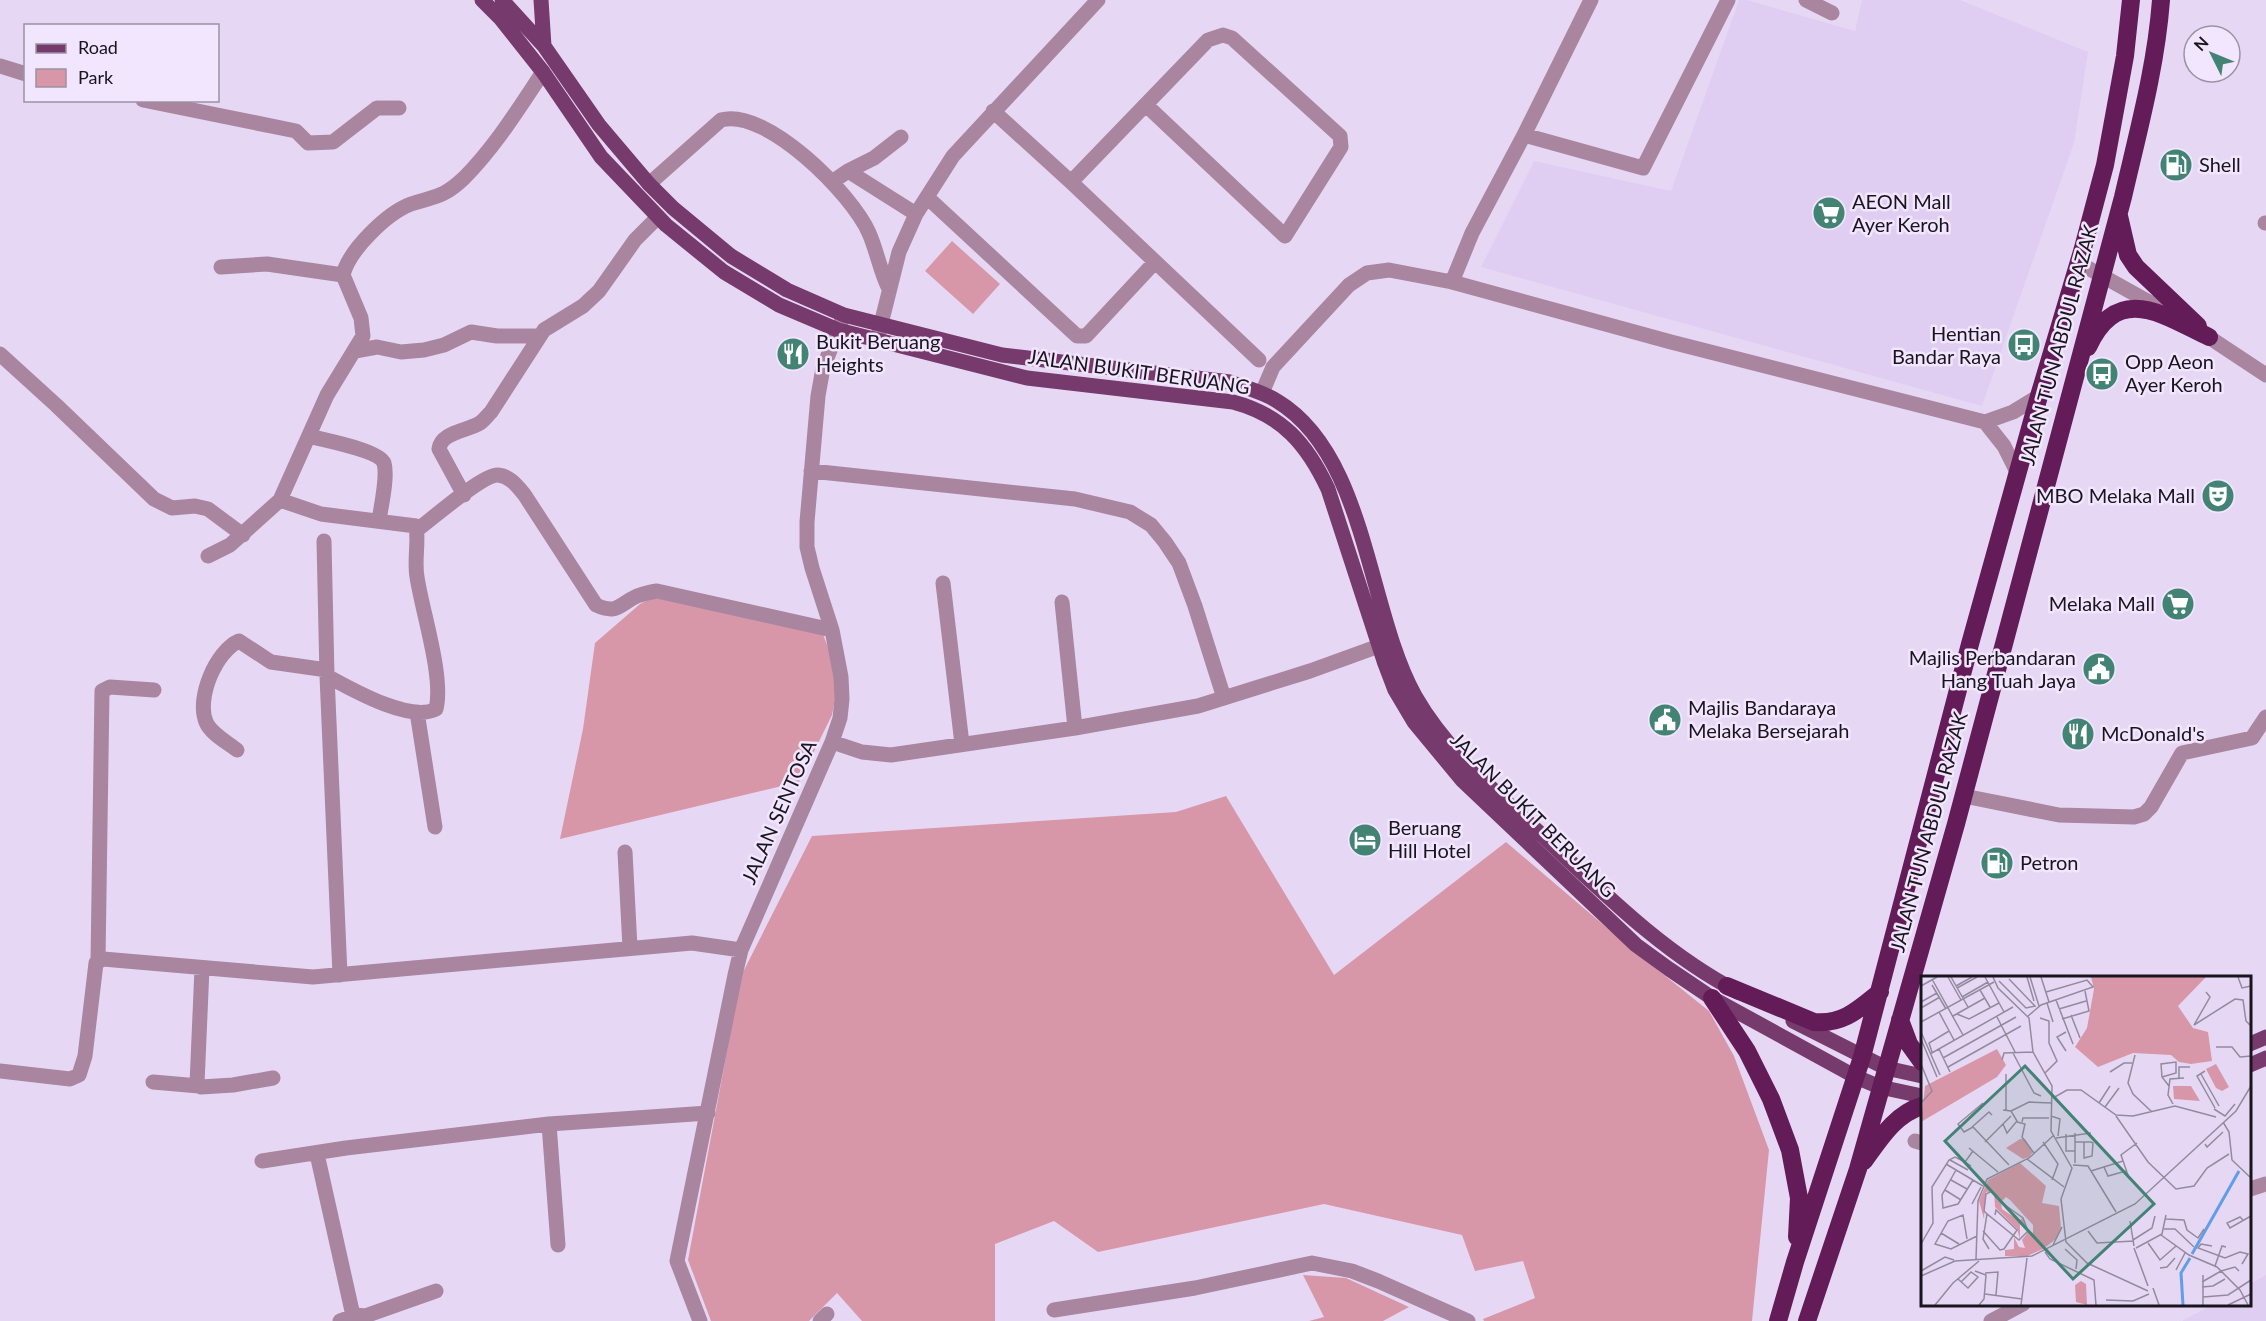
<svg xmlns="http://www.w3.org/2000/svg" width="2266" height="1321" viewBox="0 0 2266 1321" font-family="Lato,sans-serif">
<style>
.built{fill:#dfcef1}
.green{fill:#d897a9}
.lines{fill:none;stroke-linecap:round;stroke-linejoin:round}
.minor{stroke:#a985a0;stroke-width:15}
.major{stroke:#773a6c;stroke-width:15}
.highway{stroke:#641c59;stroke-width:18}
.labels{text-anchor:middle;stroke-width:5;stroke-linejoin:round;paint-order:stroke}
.poi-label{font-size:20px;fill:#19141e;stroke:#f1e6fd;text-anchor:start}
.street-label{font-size:20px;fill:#19141e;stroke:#f1e6fd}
.inset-river{fill:none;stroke:#629de7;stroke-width:3}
.inset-road{fill:none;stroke:#948a9e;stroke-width:1.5}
.view{fill:#428374;fill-opacity:0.15;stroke:#428374;stroke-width:3}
.inset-edge{fill:none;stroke:#19141e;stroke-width:3}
</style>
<rect width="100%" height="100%" fill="#e6d8f4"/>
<path class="built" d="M1739,0h8l108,31 7,-31h98l128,52 -14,91 -92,263 -501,-139 53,-106 137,30z
M2266,1275v46h-84l30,-16 38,-1v-20z"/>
<path class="green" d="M952,241l48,43 -27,30 -48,-43z
M654,597l169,37 16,43 -7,38 -33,67 -239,57 23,-110 12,-86 45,-39z
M1226,796l108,179 172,-133 127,108 76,61 25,45 35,94 -17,171h-268l-1,-2 52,-21 -12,-37 -48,10 -13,-36 -138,-31 -226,48 -44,-31 -59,23v77h-133l-25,-28 -28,28h-98l-23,-61 53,-284 71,-140 364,-24z
M1303,1275l43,3 63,29 -26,14h-74l15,-4z"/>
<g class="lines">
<path class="minor" d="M1806,0l26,13
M0,66l26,8
M143,100l153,31 12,12 25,-1 44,-34h22
M993,111l78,71 188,178
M1524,135l119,33 85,-168
M848,171l26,-13 27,-21
M832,182l16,-11 68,43
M1071,182l137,-142 15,-5 9,3 108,98 1,11 -56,89 -139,-131
M649,184l72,-64c45,-13 131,74 148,113 8,18 11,38 20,56
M928,198l149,138h9l69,-74
M2265,223h1
M2079,263l88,49
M221,267l46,-3 76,11
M1452,282l20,-49 52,-98 67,-135
M2201,332l65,43
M878,336l21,-84 17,-38 37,-58 145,-156
M355,351l22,-4 24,5 23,-2 20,-5 27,-13 26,4h42
M0,354l56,51 98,94 18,9 23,-2 13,3 35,26
M1262,393l11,-26 76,-82 18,-12 22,-3 63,12 219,60 314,80 28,-10 26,-16
M1985,422l19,24 14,28
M309,436c14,4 70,14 75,27 4,13 -3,44 -5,57
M811,471l264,28 55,13 21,13 14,17 14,21 16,43 29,92
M464,495l-25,-46c2,-17 28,-18 41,-26 4,-3 7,-7 11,-11l53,-82 39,-24 16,-15 36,-51 23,-23
M280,500l47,-105 36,-59 -2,-18 -18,-43c6,-25 44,-62 68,-71 24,-8 32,-6 53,-26 31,-31 55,-70 79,-106
M417,530c15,-11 66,-56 81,-55 12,1 19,11 26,19l72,111c22,10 23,-1 41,-9 6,-2 13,-4 20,-5l175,39
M324,541l3,135 13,299
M208,556l22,-11 50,-45 41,14 95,12c3,16 -2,34 1,51 5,34 27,100 19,132 -26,14 -85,-20 -109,-33
M943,583l19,161
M1062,602l13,126
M417,712l18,115
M832,742l30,10 29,3 184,-27 123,-22 112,-35 69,-25
M237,750c-10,-8 -26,-16 -31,-28 -10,-24 10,-71 33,-81l32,21 56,8
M1964,796l95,19 75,2 10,-3 7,-7 31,-54 70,-15 14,-21
M625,852l5,96
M98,961l4,-270 8,-4 44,3
M202,968l-5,116 4,3 32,-2 40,-7
M0,1071l70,8 9,-4 6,-19 11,-93 7,-4 210,18 379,-34 49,7
M153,1082l46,4
M549,1124l9,121
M1915,1141l7,2
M317,1154l35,157 4,4 9,1 71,-25
M262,1161l84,-13 203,-24 159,-11
M2250,1189l16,-5
M1054,1310l141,-22 117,-25 40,8 26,10 90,40
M340,1321l16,-6
M700,1321l-23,-60 58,-286 6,-25 91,-208 8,-24 2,-19 -1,-22 -9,-47 -20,-62 -5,-21v-25l11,-126 5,-28 21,-53
M820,1321l7,-7
M1991,1321l32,-17"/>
<path class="major" d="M482,0l19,19 42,53 58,85 65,68 58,47 55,33 59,25 189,48 206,24c49,13 74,42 95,87l56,172 11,29 19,32 48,58 174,165 33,24 43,29 144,79 24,10 42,9
M502,0l42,46 55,79 50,59 24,24 58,48 56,34 57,25 158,40 228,27c16,6 33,10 47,19 90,54 90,209 138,295 32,56 82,97 128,140 61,57 120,117 195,156
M541,0l3,46
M1793,1021l93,47 36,8
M2250,1044l16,-7
M2250,1065l16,-7"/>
<path class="highway" d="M2119,216l9,39 8,12 62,59
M2088,347c30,-65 75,-32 121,-10
M1727,986l87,36c29,3 45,-13 66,-30
M1712,998l35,53 24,48 19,51 9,48 -2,39
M1900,1020l9,24 13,18
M1864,1161c16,-22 31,-47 58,-55
M1778,1321l17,-59 67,-205 108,-413 69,-248 44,-148 22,-83 20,-109 6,-56
M1807,1321l51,-152 98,-345 167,-627c15,-65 33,-130 38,-197"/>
</g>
<defs>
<g id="fuel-disc" transform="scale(1.725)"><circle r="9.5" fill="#428374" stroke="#f1e6fd"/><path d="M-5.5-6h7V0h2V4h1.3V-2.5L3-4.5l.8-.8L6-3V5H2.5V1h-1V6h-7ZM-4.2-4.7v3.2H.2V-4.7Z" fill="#fff"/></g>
<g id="supermarket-disc" transform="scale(1.725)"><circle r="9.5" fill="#428374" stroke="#f1e6fd"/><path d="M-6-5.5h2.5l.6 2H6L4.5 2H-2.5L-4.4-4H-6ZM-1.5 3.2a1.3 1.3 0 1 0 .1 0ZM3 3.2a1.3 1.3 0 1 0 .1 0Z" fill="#fff"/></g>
<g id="bus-disc" transform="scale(1.725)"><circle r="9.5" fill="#428374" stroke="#f1e6fd"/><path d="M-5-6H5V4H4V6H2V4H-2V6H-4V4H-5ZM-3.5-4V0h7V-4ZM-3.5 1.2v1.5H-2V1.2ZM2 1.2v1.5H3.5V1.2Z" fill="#fff"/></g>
<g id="restaurant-disc" transform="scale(1.725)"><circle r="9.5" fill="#428374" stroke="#f1e6fd"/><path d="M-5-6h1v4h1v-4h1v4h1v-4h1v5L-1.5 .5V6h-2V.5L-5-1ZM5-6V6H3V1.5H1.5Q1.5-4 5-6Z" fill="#fff"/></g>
<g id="theatre-disc" transform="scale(1.725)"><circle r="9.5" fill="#428374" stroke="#f1e6fd"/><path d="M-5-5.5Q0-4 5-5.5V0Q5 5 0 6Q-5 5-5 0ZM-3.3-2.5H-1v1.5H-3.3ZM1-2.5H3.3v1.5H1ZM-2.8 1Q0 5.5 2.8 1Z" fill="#fff"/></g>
<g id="civic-disc" transform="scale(1.725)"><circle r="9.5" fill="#428374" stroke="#f1e6fd"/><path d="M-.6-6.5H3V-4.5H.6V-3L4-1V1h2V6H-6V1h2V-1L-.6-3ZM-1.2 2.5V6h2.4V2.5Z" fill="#fff"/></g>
<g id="hotel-disc" transform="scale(1.725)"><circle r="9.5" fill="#428374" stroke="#f1e6fd"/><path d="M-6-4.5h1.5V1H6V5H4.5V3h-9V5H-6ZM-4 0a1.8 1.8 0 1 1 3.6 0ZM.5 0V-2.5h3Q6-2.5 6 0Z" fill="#fff"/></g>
</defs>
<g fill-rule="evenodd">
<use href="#fuel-disc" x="2176" y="165"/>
<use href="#supermarket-disc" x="1829" y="213"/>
<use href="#bus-disc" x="2024" y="345"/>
<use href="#restaurant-disc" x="793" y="354"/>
<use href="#bus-disc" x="2102" y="374"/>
<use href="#theatre-disc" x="2218" y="496"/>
<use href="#supermarket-disc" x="2178" y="604"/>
<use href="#civic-disc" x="2099" y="669"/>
<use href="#civic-disc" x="1665" y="720"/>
<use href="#restaurant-disc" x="2078" y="734"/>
<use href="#hotel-disc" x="1365" y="840"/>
<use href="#fuel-disc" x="1997" y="863"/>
</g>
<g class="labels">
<g class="poi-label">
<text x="2199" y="172">Shell</text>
<text x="1852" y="209">AEON Mall<tspan x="1852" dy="23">Ayer Keroh</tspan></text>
<text x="2001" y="341" text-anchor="end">Hentian<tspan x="2001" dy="23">Bandar Raya</tspan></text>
<text x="816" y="349">Bukit Beruang<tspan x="816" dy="23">Heights</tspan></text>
<text x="2125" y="369">Opp Aeon<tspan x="2125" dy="23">Ayer Keroh</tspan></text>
<text x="2195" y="503" text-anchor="end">MBO Melaka Mall</text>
<text x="2155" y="611" text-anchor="end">Melaka Mall</text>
<text x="2076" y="665" text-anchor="end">Majlis Perbandaran<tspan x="2076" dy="23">Hang Tuah Jaya</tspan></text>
<text x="1688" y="715">Majlis Bandaraya<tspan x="1688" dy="23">Melaka Bersejarah</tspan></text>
<text x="2101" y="741">McDonald's</text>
<text x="1388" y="835">Beruang<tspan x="1388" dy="23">Hill Hotel</tspan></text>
<text x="2020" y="870">Petron</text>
</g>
<g class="street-label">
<text transform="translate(2059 345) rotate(-75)" y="7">JALAN TUN ABDUL RAZAK</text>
<text transform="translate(1139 372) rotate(8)" y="7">JALAN BUKIT BERUANG</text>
<text transform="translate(779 812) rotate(-66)" y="7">JALAN SENTOSA</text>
<text transform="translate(1533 815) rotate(45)" y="7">JALAN BUKIT BERUANG</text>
<text transform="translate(1929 832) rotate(-75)" y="7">JALAN TUN ABDUL RAZAK</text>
</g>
</g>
<g transform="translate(1921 976)">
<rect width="330" height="330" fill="#e6d8f4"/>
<path d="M170,1h115l-28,29 15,22 15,4 4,29 -21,3 -12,-2 -8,-7 -38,-2 -35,14 -23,-20 12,-19 7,-39zM76,73l9,16 -9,12 -76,45 4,-36zM295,88l13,23 -7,4 -6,-3 -10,-19zM252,110h18l9,15 -26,-2zM99,163h5l8,13 -4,5 -6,2 -17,-11zM99,187l26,23 -4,17 17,3 2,22 -5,11 -13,10 -16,7h-22v-6l9,-1v-12l5,10 6,1 -3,-8 7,-9 4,2v-8l-23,-25 -4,-3 -5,5 1,7 18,12 2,-3 4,8 -6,-2v15l-3,-10 -22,-22 -1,-16 -8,1 -2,27 -5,-18 9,-21zM160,305l5,3 1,21 -11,-3 -1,-17z" fill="#d897a9"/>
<path class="inset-river" d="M271,278l47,-83M262,329l-2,-32 9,-15"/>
<path class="inset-road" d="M27,1l13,23M30,1l17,30M64,1l19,35M72,1l5,11 31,30 4,34 19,34 -1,45 21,37 -11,31 5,43 21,21 61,28M106,1l7,24M109,1l9,29M120,1l8,25M317,1l4,11 9,-2M11,3l31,56M78,5l27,27 9,-2 -26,-27M11,9l14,24M0,10l16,-9M35,10l16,-9M36,12l20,-11M59,14l10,17M285,16l4,5 -16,28 41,-26 8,1 3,21 5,5M41,21l26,-15M135,24l17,44M0,26l16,-9M126,27l6,19M0,32l19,-11M138,33l27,-8M18,36l15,28M36,38l12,5 30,-16M150,39l9,23M32,40l32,-18M107,40l13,-11 52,-18 -6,-7 -41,12M76,41l18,35M119,42l9,3v22l8,18 -12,12M141,43l27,-8 -4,-20M0,46l73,-40M0,56l19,43M0,63l16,38M295,71h16l8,10 11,-1M18,73l11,23M145,75l-9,-14 9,-5M11,76l-3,-9 20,-12M92,77l21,40 7,3M9,78l83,-47M214,79l-7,28 5,11 19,18M22,82l73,-41M81,84l2,-7 29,-1M0,88l11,27 -11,12M27,91l73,-41M284,95l-8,5 18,32M189,96l14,-9h8M85,98v37M280,98l18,32M241,101l14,-4v-11l-15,2 1,13 7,9M258,102v-11h11M132,122l14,-8h14l35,25 17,1 42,-10 41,11M62,127l-25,21 6,8 9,-5 36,38M178,127l11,-17M252,128l-5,-9 2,-16 14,-1M184,131l14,-19M293,133l11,7 10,-12M90,135l18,-9 23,1M130,140l9,3 -2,17M195,140l32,46 28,27 18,-3 13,-18 22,-14M96,146l8,2 -3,13 12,16M101,146l1,-4h26M302,146l6,10 3,28 19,18M82,148l4,9 10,-12 -6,-10 -8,-1M51,151l17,-15 3,3M145,158v17h9M135,162l35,-5M64,166l26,-26M122,166l15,22 -6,16M154,166h16l2,1 -1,13 -8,2v-16M284,168l2,3 16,-15M48,172l29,24M106,183l37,28M29,184l18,10M154,187v-30M25,188l37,22M152,189l15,1 28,46M50,190l-6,-4 8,-11M183,191l4,9 18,-5M35,194l-14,25 1,13 15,-4 15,-24M170,195l32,-10M208,202l-8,-23 16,-12M30,204l16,9M24,214l16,10M51,228l9,-17M66,238l-3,-3 2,-17 6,-3M245,243l18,1 3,10 11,8 6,-9M322,244l-3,-3 -13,6 3,5 21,-12M209,245l4,25M243,253h11l19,18M62,255l17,19 4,-1 13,-19 -21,-20 -1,5M167,255l9,12 37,-2M20,257l18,11M240,259l28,20 28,12 23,23 8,15M46,263l-4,-24 -15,6 -13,23 16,5 26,-13M212,264l19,-12 3,-12M227,267l12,17 16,-14M0,268l12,-21 -1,-36 17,-27 6,-3 10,5M132,269l9,-18M291,270l-11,-2 -3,4 27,10 15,-6 8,2 -6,10M213,272l14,38M215,272l26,-14 4,-19M68,273l-6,-10 4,-25 32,26 9,-9 -5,-13 -18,-13M144,273l12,11 -1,9M124,276l5,7 44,21 2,25M55,283l2,-58 9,-22 42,-21 25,-23M294,290l7,-20 4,1M239,292l7,-1 8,-9M255,294l9,-17M0,295l24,-14 9,3M54,295l11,4 -2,24 -5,6M64,297l13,-1 -2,23M282,299v30M0,300l34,-15 77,-5 103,-52 101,-93 15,-25M37,303l10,9 10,-11 -7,-5 -10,10M281,306l19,-11 14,-4 4,4M281,311l11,-1 12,-7M232,312l6,17M64,318l37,5M282,321l25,-2 23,-15M185,324l27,1 16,-7M14,329l18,-22 26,-22M100,329l6,-47M307,329l23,-11"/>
<path class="view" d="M104,90l129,138 -81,75 -128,-138z"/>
<rect width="330" height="330" class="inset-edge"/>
</g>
<rect x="24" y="24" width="195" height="78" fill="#f1e6fd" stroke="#9b92a4" stroke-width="1.5"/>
<rect x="36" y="44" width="30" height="9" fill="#773a6c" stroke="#9b92a4" stroke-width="1.5"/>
<text x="78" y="54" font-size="18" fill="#19141e">Road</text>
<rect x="36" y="69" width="30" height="18" fill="#d897a9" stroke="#9b92a4" stroke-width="1.5"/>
<text x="78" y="84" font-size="18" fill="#19141e">Park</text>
<g transform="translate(2212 54) rotate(313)"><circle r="28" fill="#f1e6fd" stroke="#9b92a4" stroke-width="1.5"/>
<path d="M0-4.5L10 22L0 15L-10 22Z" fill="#428374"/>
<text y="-9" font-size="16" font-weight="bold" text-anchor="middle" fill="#19141e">N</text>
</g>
</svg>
